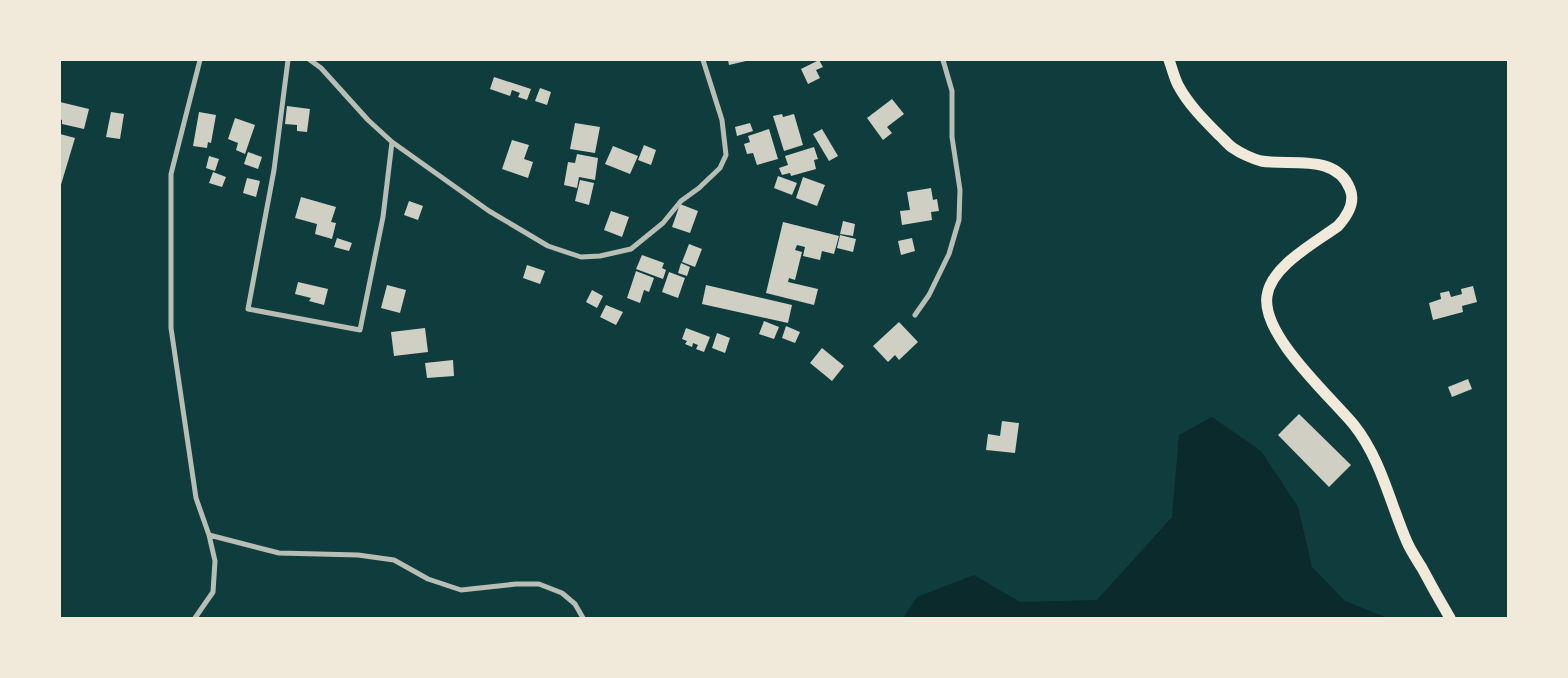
<svg xmlns="http://www.w3.org/2000/svg" width="1568" height="678" viewBox="0 0 1568 678" font-family="'Public Sans',sans-serif">
<style>
.water{fill:#0a2a2b}
.building{fill:#cfcfc3}
.lines{fill:none;stroke-linecap:round;stroke-linejoin:round}
.minor{stroke:#b8beb3;stroke-width:5}
.trunk{stroke:#f1e9da;stroke-width:11}
</style>
<rect width="100%" height="100%" fill="#0f3d3e"/>
<path class="water" d="M1212,417l49,34 37,56 14,60 33,34 43,17h-485l14,-21 57,-22 46,27 77,-2 75,-83 7,-82z"/>
<path class="building" d="M728,60h18v1l-17,4z
M819,60l4,7 -7,3 4,8 -12,6 -7,-15z
M494,77l37,12 -4,11 -9,-3 2,-4 -8,-3 -2,6 -20,-7z
M540,88l11,4 -4,13 -12,-4z
M892,99l12,15 -17,13 5,6 -9,7 -16,-22z
M60,102l29,7 -5,20 -22,-5v-4l-2,-1z
M287,106l23,3 -3,23 -10,-1v-6l-12,-1z
M111,112l13,2 -4,25 -14,-2z
M199,112l17,3 -5,28 -3,-1 -1,6 -14,-2z
M782,114l1,3 11,-3 9,31 -19,6 -11,-35z
M235,118l20,7 -10,29 -9,-4 2,-7 -10,-4z
M575,123l25,4 -5,26 -25,-4z
M750,123l3,8 -16,5 -2,-9z
M769,129l9,30 -21,6 -4,-12 -6,1 -3,-10 6,-2 -2,-6z
M822,129l16,27 -9,5 -16,-27z
M60,134l15,4 -15,50z
M512,140l17,5 -5,14 9,3 -5,16 -26,-9z
M644,145l12,5 -5,15 -13,-5z
M613,146l25,10 -8,18 -25,-10z
M814,147l4,12 -4,1 2,9 -25,7 -1,-3 -8,2 -3,-7 9,-3 -3,-9z
M248,152l14,5 -4,12 -14,-5z
M577,154l21,4 -3,22 -16,-3 -2,11 -13,-3 4,-23 7,1z
M209,156l10,3 -4,12 -9,-3z
M213,172l13,5 -4,10 -13,-4z
M778,176l19,7 -5,12 -18,-7z
M803,177l22,8 -8,21 -21,-8z
M247,178l13,3 -4,16 -13,-4z
M580,180l14,3 -5,22 -14,-4z
M931,188l2,12 4,-1 2,12 -8,1 1,8 -30,5 -2,-14 10,-1 -3,-18z
M301,197l35,10 -5,15 5,1 -4,16 -17,-5 2,-10 -22,-6z
M409,201l14,5 -5,14 -14,-5z
M680,204l18,7 -8,22 -18,-6z
M611,211l18,6 -7,20 -18,-7z
M843,221l12,3 -2,12 -13,-2z
M783,222l56,14 -5,18 -12,-3 -2,9 -17,-4 2,-9 -8,-2 -2,5 7,2 -7,28 -6,-2 -1,4 30,7 -4,16 -48,-12z
M840,235l16,4 -3,13 -16,-4z
M337,238l15,5 -3,8 -15,-4z
M912,238l3,13 -14,4 -3,-14z
M689,244l13,5 -7,18 -13,-5z
M642,255l22,8 -2,5 4,2 -3,9 -27,-10z
M681,263l9,4 -3,9 -9,-3z
M527,265l18,6 -5,13 -17,-6z
M636,271l18,7 -5,14 -5,-2 -4,13 -13,-5z
M669,272l16,6 -7,20 -16,-6z
M298,282l30,7 -4,16 -15,-4 2,-3 -16,-4z
M387,285l19,5 -6,23 -19,-5z
M706,285l86,20 -4,18 -86,-19z
M1473,286l4,16 -15,4 1,6 -30,8 -4,-17 12,-4 -1,-6 9,-2 2,6 11,-3 -1,-5z
M592,290l11,6 -6,12 -11,-6z
M606,305l17,7 -7,13 -16,-8z
M764,321l15,6 -5,12 -15,-5z
M899,322l19,20 -19,18 -4,-5 -7,7 -15,-16z
M786,326l14,6 -5,11 -13,-5z
M425,328l3,24 -34,4 -3,-24z
M686,328l24,9 -6,15 -8,-3 2,-4 -5,-2 -1,4 -7,-3 2,-3 -5,-2z
M717,333l13,5 -5,15 -13,-5z
M822,348l22,18 -12,15 -22,-18z
M453,360l1,16 -27,2 -2,-15z
M1468,379l4,10 -20,8 -4,-10z
M1299,414l52,51 -22,22 -51,-52z
M1002,421l17,2 -4,30 -29,-3 2,-16 12,2z"/>
<g class="lines">
<path class="minor" d="M288,60l-14,110 -26,139 112,21 23,-113 9,-75
M310,60l11,8 47,52 24,22 97,69 59,35 33,11 19,-1 31,-7 32,-26 18,-22 18,-13 21,-20 6,-13 -4,-35 -19,-60
M915,315l14,-20 20,-41 10,-34 1,-30 -8,-53v-46l-9,-31
M209,535l70,18 79,2 36,5 34,19 33,11 55,-6h23l23,9 13,11 8,14
M195,618l18,-26 2,-31 -6,-26 -13,-37 -25,-170v-154l29,-114"/>
<path class="trunk" d="M1169,60c3,8 5,17 9,25 10,19 26,35 41,50 5,4 9,10 14,13 7,5 20,11 28,13 29,5 75,-8 89,28 6,14 -3,27 -12,37 -23,17 -67,40 -71,70 -6,39 63,100 87,129 27,34 36,78 53,117 4,9 10,18 15,26 9,17 18,33 28,50"/>
</g>
<rect width="1568" height="678" fill="none" stroke="#f1e9da" stroke-width="122"/>
</svg>
